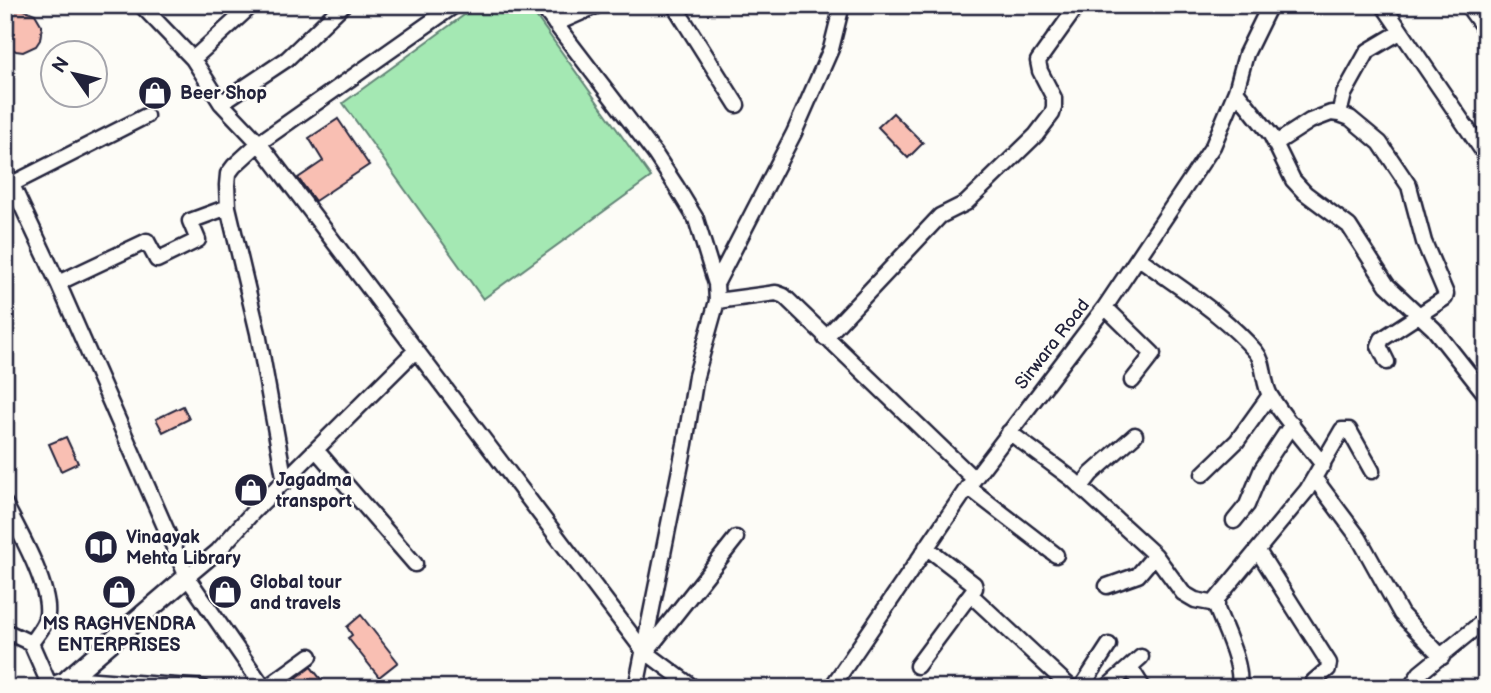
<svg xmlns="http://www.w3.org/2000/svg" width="1491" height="693" viewBox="0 0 1491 693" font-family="'Balsamiq Sans',sans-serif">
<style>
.green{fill:#a4e8b3;stroke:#638577;stroke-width:2}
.building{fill:#f9bfb3;stroke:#22223b;stroke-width:2}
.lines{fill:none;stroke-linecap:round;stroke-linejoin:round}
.minor-casing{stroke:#22223b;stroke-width:19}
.major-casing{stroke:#22223b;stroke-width:23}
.minor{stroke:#fdfcf7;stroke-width:14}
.major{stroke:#fdfcf7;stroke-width:18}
.labels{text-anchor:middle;stroke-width:5;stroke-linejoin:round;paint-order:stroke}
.poi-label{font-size:18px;font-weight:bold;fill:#22223b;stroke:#fdfcf7;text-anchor:start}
.street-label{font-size:18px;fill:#22223b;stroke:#fdfcf7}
</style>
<rect width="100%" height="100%" fill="#fdfcf7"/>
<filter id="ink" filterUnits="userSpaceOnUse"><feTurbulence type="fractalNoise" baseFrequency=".0143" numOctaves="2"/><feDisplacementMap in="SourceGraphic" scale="14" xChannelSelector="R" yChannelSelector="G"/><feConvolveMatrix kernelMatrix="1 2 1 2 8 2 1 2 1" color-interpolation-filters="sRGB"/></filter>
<g filter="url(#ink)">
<path class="green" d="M478,5h50l123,172 -168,122 -140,-196z"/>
<path class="building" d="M22,9l13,5 7,12 -2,14 -4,6 -13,6 -7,-1 -11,-7v-27l10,-7z
M893,113l30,30 -15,15 -30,-31z
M338,119l31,46 -54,36 -17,-23 25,-17 -14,-23z
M183,406l6,13 -26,13 -7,-13z
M66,437l12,26 -17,8 -12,-27z
M361,615l37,47 -19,15 -31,-39 4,-3 -5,-8z
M311,667l17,21h-33l-4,-6z"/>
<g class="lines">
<g class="minor-casing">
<path id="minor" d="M141,5l52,54 28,44 38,40 384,507 51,38
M541,5l114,149 21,32 20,33 20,65 1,17 -21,75 -11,68 -49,244
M674,5l63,100
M1383,5l103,151
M1467,5l19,26
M555,24l43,-19
M193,59l59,-54
M1236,91l35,44 22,45 12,13 44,33 38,59 47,44 52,66
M221,103l66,-44 56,-54
M1339,114l5,-20 24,-43 32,-19
M1276,143l34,-22 21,-8 8,1 11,4 30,25 29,43 15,56 22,52 -1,4 -63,41 -3,7 8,16
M5,170l53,113 129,294 77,111
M12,184l134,-68
M1139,258c39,29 85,56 117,94 10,12 6,31 15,45 15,24 35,45 52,68
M58,283l89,-42 10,19 41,-20 -8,-19 38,-14
M716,284l78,-151 37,-84 11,-44
M717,301l59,-8 8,3 190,183
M1105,307l48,47 -21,27
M825,338l115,-122 26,-13 70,-68 16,-21 2,-7v-9l-14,-27 -2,-10 40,-56
M1009,432l63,47 83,76 28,38 12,7 21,4
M317,451l98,113
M1203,474l34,-33 33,-46
M1315,479l44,59 42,76 41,43
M285,482l-27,-149 -30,-126 -1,-22 1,-11 6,-8 25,-23 196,-138
M968,487l88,68
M1081,487l10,-13 44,-39
M5,504c13,26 45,81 42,110 -1,11 -10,20 -16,29
M1234,521l13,-16 15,-36 30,-45
M1258,551l71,112 -1,6 -14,12 3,7
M187,577l31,-26 35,-39 163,-162
M1107,586l31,-11 17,-20
M971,595l100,93
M5,631l26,12 18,41
M646,652l90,-114
M917,666l58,-78 -1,-4 -48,-37
M1130,667l13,21
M44,688l25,-10 134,10
M266,688l44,-32
M831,688l137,-201 137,-180 108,-161 23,-55 10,-37 24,-49
M1081,688l28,-43
M1106,688l35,-31
M1238,688c7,-19 -14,-60 -21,-79v-10l90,-109 35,-60h7l23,41
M1410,688l10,-15 66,-54"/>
</g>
<g class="major-casing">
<path id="major" d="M69,678l118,-101"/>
</g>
<use href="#minor" class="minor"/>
<use href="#major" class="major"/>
</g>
</g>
<defs>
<g id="shop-disc" transform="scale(1.75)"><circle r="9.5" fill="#22223b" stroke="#fdfcf7"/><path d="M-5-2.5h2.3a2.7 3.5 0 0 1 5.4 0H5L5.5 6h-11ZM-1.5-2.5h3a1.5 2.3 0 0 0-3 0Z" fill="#fff"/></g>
<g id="library-disc" transform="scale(1.75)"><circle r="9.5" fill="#22223b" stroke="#fdfcf7"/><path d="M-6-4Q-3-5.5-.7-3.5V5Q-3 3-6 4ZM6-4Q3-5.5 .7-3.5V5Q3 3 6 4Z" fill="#fff"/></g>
</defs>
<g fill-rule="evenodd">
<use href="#shop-disc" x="155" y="93"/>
<use href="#shop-disc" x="251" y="490"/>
<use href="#library-disc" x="101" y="547"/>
<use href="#shop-disc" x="119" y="592"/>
<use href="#shop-disc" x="225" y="592"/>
</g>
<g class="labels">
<g class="poi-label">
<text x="180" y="99">Beer Shop</text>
<text x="276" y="486">Jagadma<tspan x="276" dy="21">transport</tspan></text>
<text x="126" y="543">Vinaayak<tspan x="126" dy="21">Mehta Library</tspan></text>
<text x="250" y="588">Global tour<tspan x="250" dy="21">and travels</tspan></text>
<text x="119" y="630" text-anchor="middle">MS RAGHVENDRA<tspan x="119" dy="21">ENTERPRISES</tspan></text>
</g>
<g class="street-label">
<text transform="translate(1052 344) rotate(-52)" y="6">Sirwara Road</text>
</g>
</g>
<rect width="1491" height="693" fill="none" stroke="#fdfcf7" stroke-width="28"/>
<rect x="14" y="14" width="1463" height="665" fill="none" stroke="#22223b" stroke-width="2.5" filter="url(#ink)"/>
<g transform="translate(74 74) rotate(304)"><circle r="33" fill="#fdfcf7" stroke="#a5a5ac" stroke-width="2"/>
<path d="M0-5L12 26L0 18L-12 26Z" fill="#22223b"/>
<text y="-10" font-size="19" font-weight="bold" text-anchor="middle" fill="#22223b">N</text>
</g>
</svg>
